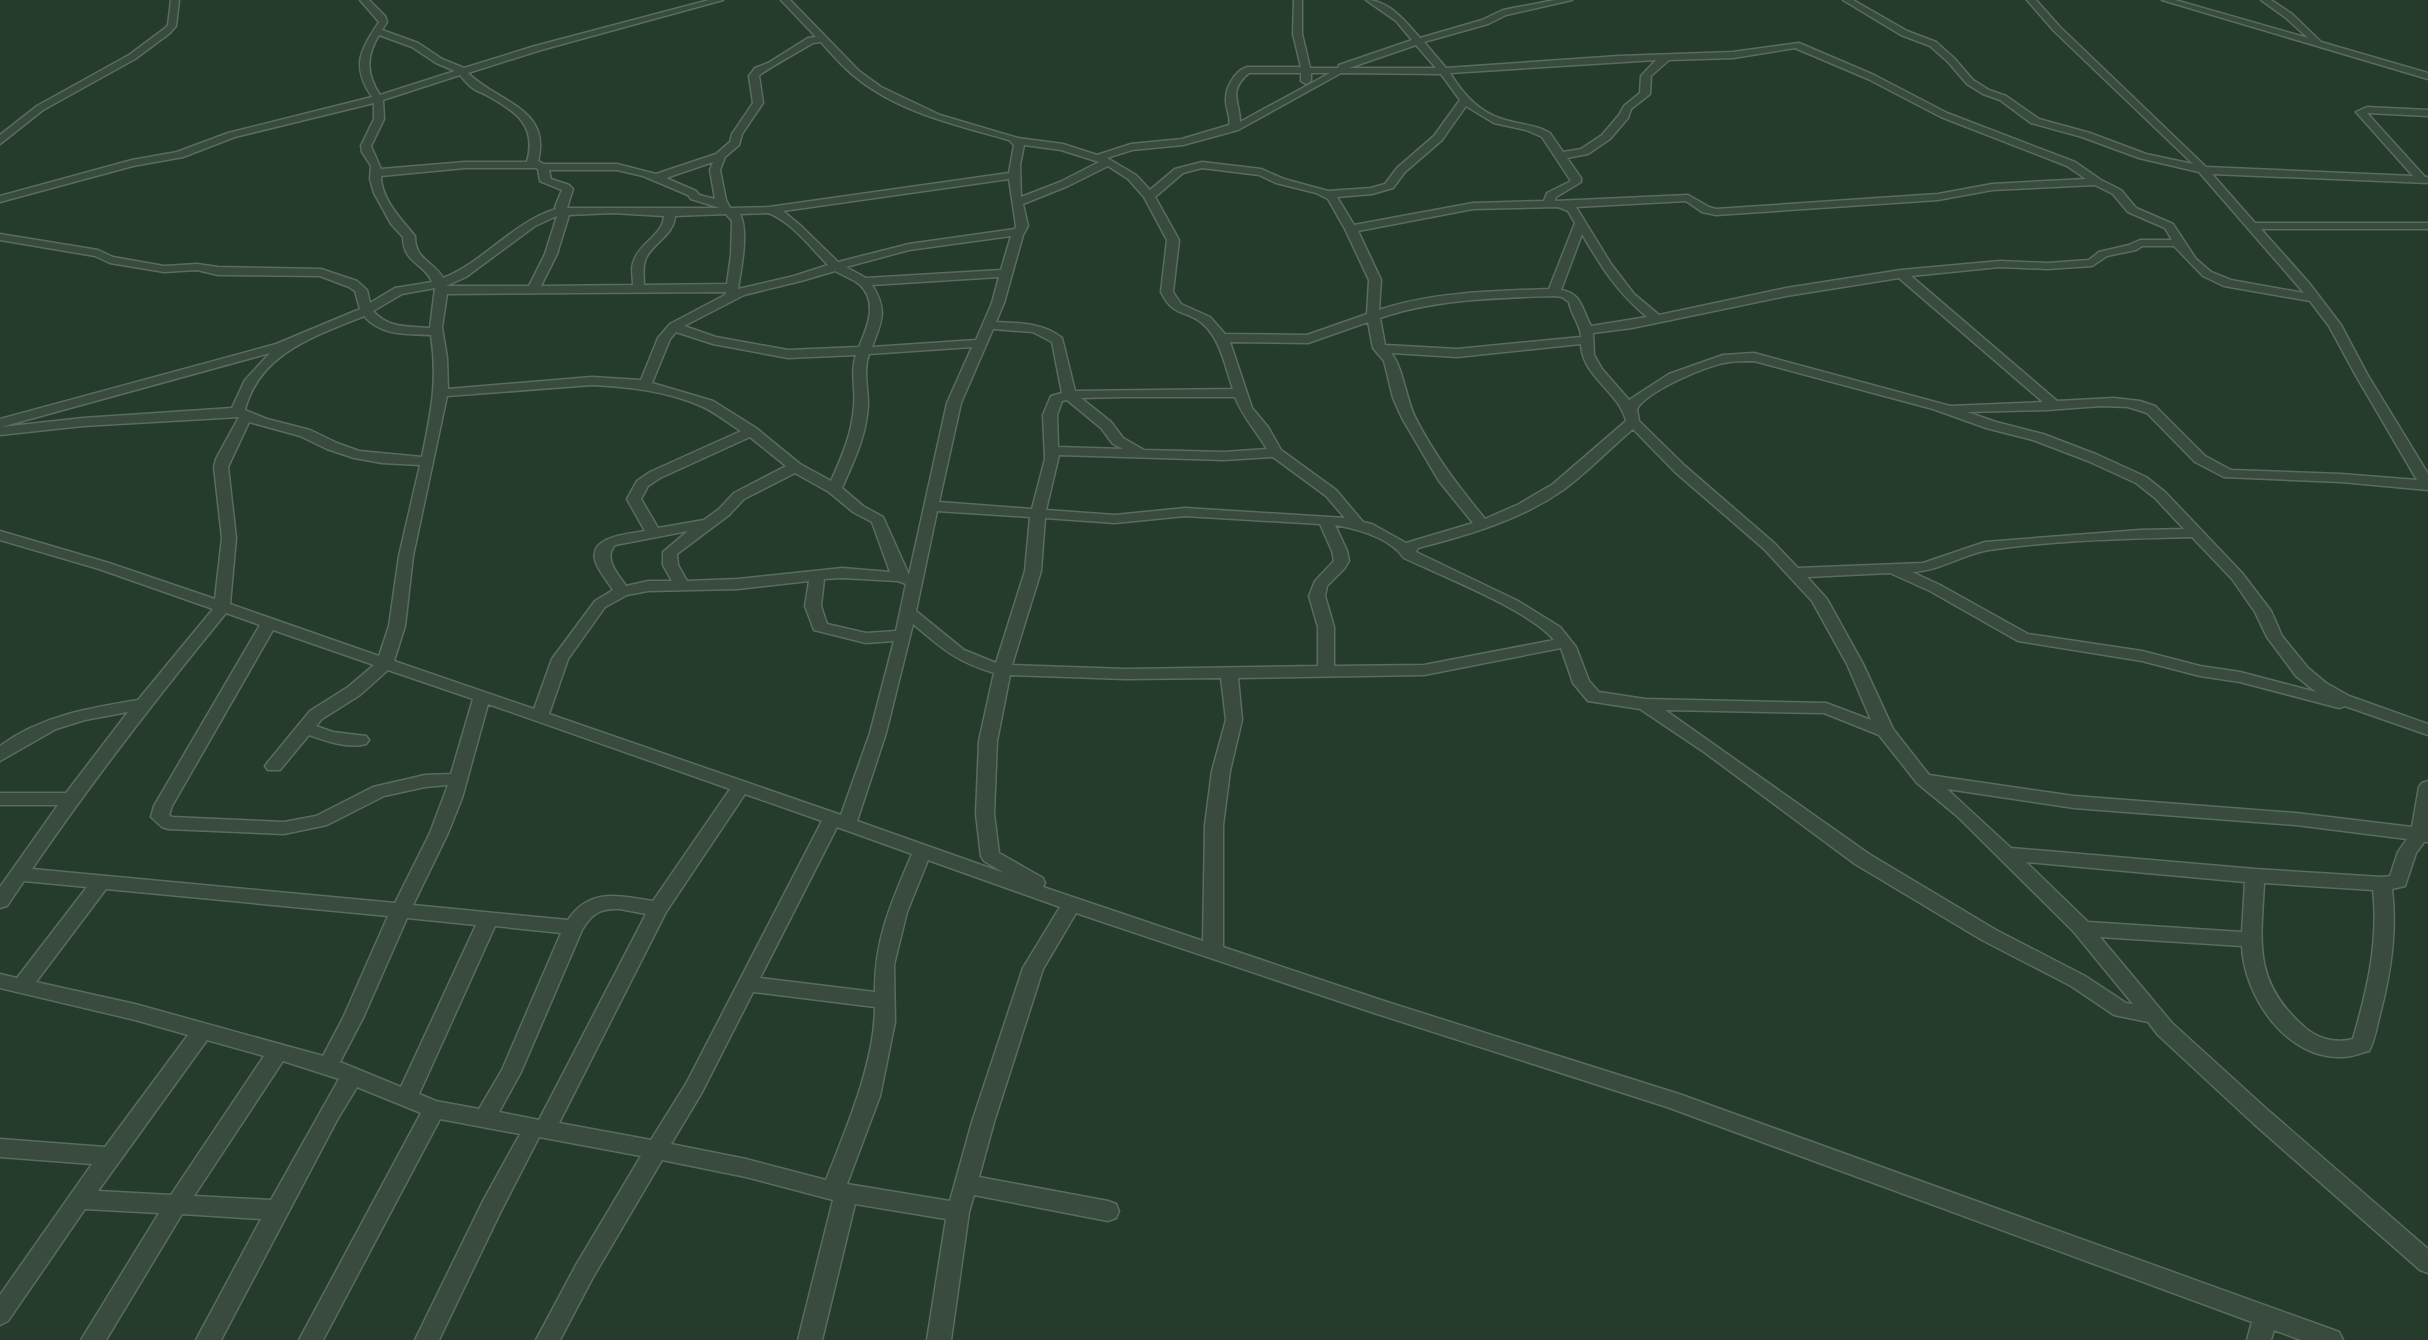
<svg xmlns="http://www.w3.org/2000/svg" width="2428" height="1340" viewBox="0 0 2428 1340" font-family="'DM Sans',sans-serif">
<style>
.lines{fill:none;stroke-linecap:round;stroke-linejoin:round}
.minor-casing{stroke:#596c5f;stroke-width:3}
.minor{fill:#384b3e;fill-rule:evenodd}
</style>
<rect width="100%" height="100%" fill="#253b2b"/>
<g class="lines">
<g class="minor-casing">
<path id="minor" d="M171,0h8l-3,26 -6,7 -35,26 -92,51 -43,34v-9l37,-29 92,-51 35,-26 4,-4z
M360,0h9l16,16 2,6 -5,8 36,13 24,16 22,9 71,-22 174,-46h14l-182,50 -73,23c29,29 84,35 70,88l6,3h73l39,10 60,-20 14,-12 2,-8 21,-31 -4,-27 6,-8 13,-5 40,-25 8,-1 -35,-37h9l69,71 22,16 59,28 78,23 45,6 34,11 34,-11 51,-5 47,-14c2,-9 -3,-15 -3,-24 -1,-13 9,-30 21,-34h54l-8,-33 1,-34h8v34l8,34h28l1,-3 73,-25 -16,-19 -30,-21c23,0 40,22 54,38l62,-18 21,-10 52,-10h17l-66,15 -18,9 -64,18 22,26 173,-12 114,-4 66,-9 75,32 73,38 128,49 26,18 20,10 15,18 37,16 23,35 15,13 20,8 73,13 -105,-121 -60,-14 -57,-21 -51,-14 -31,-23 -17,-6 -16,-10 -19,-22 -18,-16 -29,-11 -58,-35h10l54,31 29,11 18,16 19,22 16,10 17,6 33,23 51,14 56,21 47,10 -139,-133 -27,-31h9l24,27 146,140 207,9 -57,-64 11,-5 61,3v6l-61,-3 58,64h3v6l-216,-9 43,49h173v6h-167l48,54 32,42 26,49 61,100v16l-87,-8 -117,-5 -29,-15 -48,-49 -19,-6 -27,-1 -54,4 -80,2 29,10 47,12 55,21 48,22 19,15 77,81 29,38 11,25 26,32 18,15 23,13 79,28v11l-83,-29 -6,2 -99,-26 -40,-6 -58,-15 -124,-20 -88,-50 -40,-18 -83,4 20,22 36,65 30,65 36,46 145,21 222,17 116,14 7,-40 3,-4 6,-2v61h-4l-8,11 -11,33 -13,3c5,42 -1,84 -12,125 -3,12 -5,26 -11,37 -8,2 -17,6 -26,6 -56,3 -99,-60 -101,-111l-142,-9 72,86 98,89 158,137v24l-8,-3 -166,-146 -96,-89 -10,-13 -34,-7 -43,-29 -89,-46 -127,-76 -151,-112 -64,-43 -52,-8 -15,-18 -12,-35 -137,27 -186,3 4,42 -12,51 -7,54v122l164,55 292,92 652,235 8,3 4,8h-42l-27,-10 -3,10h-24l5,-18 -585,-215 -293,-94 -298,-100 -33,56 -49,153 -15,55 129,24 8,3 3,7 -3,7 -8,3 -134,-26 -5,17 -18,128h-24l19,-121 -91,-15 -33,136h-24l35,-140 -87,-23 -84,-17 -70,119 -32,61h-24l40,-75 65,-109 -102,-19 -39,76 -61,127h-24l68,-139 37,-67 -80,-15 -117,221h-24l122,-227 -64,-26 -20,33 -116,220h-25l65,-121 -79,-5 -76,126h-25l78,-127 -74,-4 -77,112 -8,4v-30l92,-131 -92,-7v-18l105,8 83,-112 -53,-15 -135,-32v-14l17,4 70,-91 -63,-6 -17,25 -7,2v-21l58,-82h-58v-12h66l62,-81 -43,8 -29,9 -56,32v-15c41,-30 89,-38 138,-46l75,-91 -114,-40 -99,-29v-9l109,32 106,36 7,-61 -8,-71 2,-8 23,-42 -156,9 -83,9v-16l276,-75 84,-35 -5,-18 -6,-4 -29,-11 -102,-1 -21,-5 -33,2 -54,-9 -15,-7 -95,-16v-6l98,16 15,7 51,9 33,-2 21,3 103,2 36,12 10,9 3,13 25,-15 37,-6c-7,-19 -29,-18 -29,-45l-12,-13 -17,-31 -4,-14 1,-13 -9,-14 -1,-6 13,-27v-16l-139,34 -52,20 -50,9 -133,36v-6l132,-36 45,-8 51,-19 144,-36c-21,-31 -12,-46 7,-75zM379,35l33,12 24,16 19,8 -75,24c-14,-21 -14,-39 -1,-60zM821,42c10,11 20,23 32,33 44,37 103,50 156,65l5,5 -5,28 -240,34 -39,1 -4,-8 -6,-30 5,-13 14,-12 3,-11 21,-31 -4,-27c2,-4 46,-28 54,-33zM1416,45l20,23h-87zM1795,48l73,31 73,38 126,49 19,13 -94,5 -54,10 -222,15 -7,-2 -21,-12 -133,6 1,-4 25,-15v-4l-14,-20 21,-4 22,-15 18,-21 3,-9 19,-15 1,-18 18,-16 64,-2zM1656,60l-15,16 -1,17 -16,13 -5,9 -17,20 -21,14 -18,3 -13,-19 -6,-3c-14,-6 -28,-6 -42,-11 -23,-7 -40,-26 -52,-46zM1249,73h52v8l5,3 5,-3v-8h19l-90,49c0,-21 -13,-31 9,-49zM1341,73l100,1 19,26 -26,36 -37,32 -12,16 -14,4 -43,3 -44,-12 -23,-10 -59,-7 -27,7 -25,21 -14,-15 -29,-17 25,-8 51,-5 55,-15zM460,75c4,5 9,11 14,14 4,3 10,4 14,7 29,16 49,30 39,66h-62l-84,7 -10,-23 13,-27 -1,-19zM1466,106l28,17 32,7 16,7 29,44 -24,12 -3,8 -71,2 -119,22 -17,-28 35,-3 21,-6 12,-16 37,-32zM1024,145l37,5 38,12 -39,20 -39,15 -1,-32zM713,162l-3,8 5,29 -16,-4 -3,-4 -30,-13zM1108,166l20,13 16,18 23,43 -6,52c13,26 24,17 41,31 19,16 23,44 31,66l-158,2 -13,-53c-18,-15 -43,-15 -66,-16l8,-19 19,-68 5,-9 -5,-22 45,-18zM465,168h70l3,1 2,12 22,9 -7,17 1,2c-43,13 -72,53 -113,69 -10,-18 -28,-17 -28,-42 -14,-17 -34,-37 -34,-60zM1202,168l57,7 17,8 40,10 12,6 17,30 24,51 -2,34 -60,21 -82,-1 -15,-17 -29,-13 -8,-12 6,-52 -24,-43 28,-24zM549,170h68l26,6 45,19 3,4 29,9h-153l6,-19 -4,-4 -18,-6zM1009,179l7,47 -1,3 -106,15 -71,18 -37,-36 -18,-15zM2095,185l18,9 15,18 37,16 7,12h-32l-11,5 -30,7 -10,8 -42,3 -47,-2 -99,9 -115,18 -127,27 -25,-21 -23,-30 -35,-57 110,-6 16,11 14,3 222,-15 54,-10zM1558,207l10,4 7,12 -26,66c-54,2 -118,3 -170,21l2,-30 -23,-49 115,-22zM612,213l52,3c-1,18 -22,26 -29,42 -5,9 -2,17 -2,27l-92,1 16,-32 12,-39zM768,213c23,8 43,35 60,52l-34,11 -56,13c3,-19 11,-58 2,-75zM726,214l6,7 -1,34 -4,29 -83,1c0,-10 -2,-18 2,-27 8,-16 28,-23 29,-42zM557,216l-12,38 -16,32h-83l20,-9 69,-51zM1582,234c20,34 35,58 65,83l-56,9c-9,-16 -9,-33 -30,-36zM1011,236l-10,34 -135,8 -20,-11 63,-17zM2142,246h32l29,30 21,10 86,15 19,25 26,48 62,106 -76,-6 -110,-4 -26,-14 -50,-50 -15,-5 -26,-3 -57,3 -146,-125 89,-9 47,2 45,-3 15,-10 29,-6zM835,271c7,4 18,8 24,13 20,18 8,44 0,63l-71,3 -72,-13 -32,-11 60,-31 57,-14zM999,277l-7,26 -16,37 -104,7c10,-26 16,-37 0,-62zM1899,278l144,124 -93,4 -196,-53 -31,2 -54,19 -40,26 -27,-31 -8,-14 -1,-22 39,-5 154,-32zM435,288l-5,40c-22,-2 -41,1 -57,-17l29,-17zM726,292l-1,3 -55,29 -12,14 -17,42 -49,-3 -144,12 -1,-31 -5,-31 5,-33zM1554,296l8,1 7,5c2,13 12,23 12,35l-124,12 -72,-4 -5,-27c54,-19 116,-20 174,-22zM364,316c17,20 43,18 67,19 7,46 0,78 -9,122l-63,-6 -22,-8 -27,-13 -43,-11 -22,-9c14,-57 71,-74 119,-94zM1368,322l5,26 11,13 9,37 9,20 37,63 34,42 -67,20 -34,-19 -9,-2 -27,-32 -55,-40 -13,-23 -16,-19 -22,-66 78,1zM993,329l40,3 19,10 10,51 -11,3 -8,19 2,44 -13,50 -93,-7 22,-99zM676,332l37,12 75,14 68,-3c-6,17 0,34 -2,51 -2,28 -12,50 -23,75l-31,-17 -44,-36 -43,-27 -61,-18 18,-44zM1581,344c1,33 38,47 45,77l-73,63 -34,20 -34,15c-26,-32 -51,-64 -70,-102 -9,-18 -12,-50 -24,-64l66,4zM972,347l-25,56 -38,172 -26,-58 -20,-11 -21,-18c12,-27 25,-54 26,-84 0,-17 -5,-34 1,-50zM270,353l-25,27 -13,28 -149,10 -82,9zM1754,361l179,48 53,19 47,12 55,21 48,22 19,15 29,31 -44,1 -155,12 -62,21 -125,5 -24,-25 -89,-77 -46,-45 -2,-12c10,-18 72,-45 93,-47 8,-1 16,-1 24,-1zM592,385c38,2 74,6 109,21 14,6 27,17 40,25l-91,41 -13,9 -10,18 18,32c-16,3 -59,5 -49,32 4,10 12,19 17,27l-18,11 -43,58 -18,50 -140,-48 11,-35 8,-70 34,-160zM1121,397h114c7,19 22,35 32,52l-43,3 -80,-2 -21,-12 -12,-16 -30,-24zM1067,400l34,28 12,16 10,5 -65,-2 -1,-32 5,-14zM249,422l51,14 27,13 27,9 28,5 38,2 -21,91 -10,70 -10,30 -149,-52 6,-66 -8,-71zM1633,429l42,43 89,77 48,52 35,63 24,56 -45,-17 -181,-4 -46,-7 -10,-11 -13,-34 -16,-20 -42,-26 -102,-49 2,-4c51,-13 102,-28 145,-58 25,-18 46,-41 70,-61zM750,437l36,29 -52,27 -15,16 -15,11 -46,8 -17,-29 7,-13 12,-8zM1059,455l165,5 49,-3 53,39 19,22 -160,-10 -70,7 -69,-5zM795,473l34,19 24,20 19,10 18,50 -48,-4 -104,11 -51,2 -9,-16 -1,-11 52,-39 15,-16zM937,511l93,6 -5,54 -29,92 -32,-13 -48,-39zM1185,516l135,8 12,27 2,10 -19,20 -6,15 9,31v39l-192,3 -114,-4 29,-94 4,-53 70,5zM1335,525c23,4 55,13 69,33 38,18 125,52 150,82l-130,25 -90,1v-39l-9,-31 2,-10 17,-17 5,-8 -2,-10zM688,531l-25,21v13l9,16h-24l-22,5c-8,-12 -23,-27 -11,-41zM2192,537l40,42 23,33 12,25 29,39 20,16 -76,-20 -40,-6 -58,-15 -114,-17 -88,-49 -28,-13c28,-1 51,-18 77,-22 67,-10 136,-11 203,-13zM842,578l56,3 8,3 -10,47 -30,2 -39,-9 -6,-18 3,-27zM809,581l-4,25 9,24 52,13 28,-2 -24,92 -29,82 -292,-101 19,-55 37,-52 22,-12 21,-4 90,-2zM226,613l34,12 -106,181 -3,11 11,10 6,2 116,5 43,-9 57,-29 41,-9 23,-2 -18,48 -35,70 -363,-34c61,-89 126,-173 194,-256zM913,624c30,25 42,37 81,49l-15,68 -3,73 5,42 3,5 20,12 -147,-52 29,-88zM273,630l101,35 -26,22 -38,24 -42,51 -3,4 3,4h12l29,-35c17,6 39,14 57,9l3,-4 -3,-4 -33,-4 -17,-6 6,-7 38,-24 28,-25 85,29 -22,75 -26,1 -52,12 -57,29 -32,6 -112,-5 -3,-2 3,-9zM1010,675l116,4 95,-1 5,42 -14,51 -7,54 -2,116 -160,-54 2,-4 -2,-5 -44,-25 -5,-39 3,-73zM488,704l242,85 -77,112c-33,-5 -63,-14 -85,19l-155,-15 35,-72 14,-35zM1665,710l159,3 55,22 38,48 40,33 116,115 60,73 -7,-1 -41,-27 -89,-46 -127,-76zM1947,789l127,19 222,17 111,14 -9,13 -8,24 -8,1 -127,-8 -244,-21zM745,794l77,27 -135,261 -36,58 -92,-17 107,-211zM837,827l75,27c-20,47 -38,86 -37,138l-115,-14zM928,860l132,47 -37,61 -51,154 -22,79 -103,-17 33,-88 15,-74 -1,-57 13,-53zM2026,862l219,20 -3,50 -154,-10zM2264,883l109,7c6,51 -6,101 -20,149 -19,5 -38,-1 -52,-15 -48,-44 -40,-82 -37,-141zM106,889l282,27 -45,102 -20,38 -188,-52 -99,-22zM620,909l26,5 -107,206 -40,-8 22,-40 61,-142c10,-17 19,-22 38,-21zM407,918l69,7 -75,162 -61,-25 23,-44zM495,926l66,7 -59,137 -23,39 -43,-8 -17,-7zM753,992l122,15c0,55 -29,122 -49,173l-80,-21 -75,-15 30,-50zM207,1040l57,16 -93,139 -73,-4zM283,1061l56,18 -68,121 -77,-4z
M2162,0h13l133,38 -22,-20 -25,-18h10l21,14 29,28 107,31v6z"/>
</g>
<use href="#minor" class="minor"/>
</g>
</svg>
